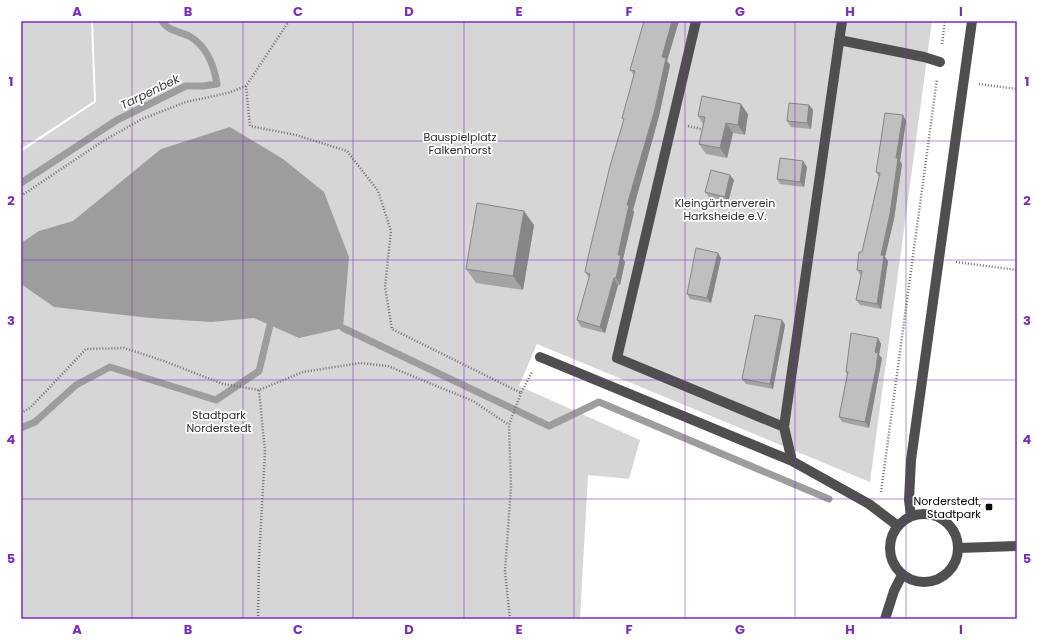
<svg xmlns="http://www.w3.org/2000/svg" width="1038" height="640" viewBox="0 0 1038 640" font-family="Poppins,sans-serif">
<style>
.green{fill:#d6d6d6}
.water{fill:#9d9d9d}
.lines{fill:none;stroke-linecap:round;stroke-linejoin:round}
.stream{stroke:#9d9d9d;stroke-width:7}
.path{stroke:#717171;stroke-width:2.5;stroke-dasharray:1 2;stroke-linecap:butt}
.minor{stroke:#4f4f4f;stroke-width:10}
.wall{fill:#a4a4a4}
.shaded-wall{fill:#868686}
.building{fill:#bfbfbf;stroke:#868686}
.grid{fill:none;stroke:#7b2cbf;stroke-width:1;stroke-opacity:0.55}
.poi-dot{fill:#000;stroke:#fff;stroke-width:1.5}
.labels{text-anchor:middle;stroke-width:3.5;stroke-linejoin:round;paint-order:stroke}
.park-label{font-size:11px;fill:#2d2d2d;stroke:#fff}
.poi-label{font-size:11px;fill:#000;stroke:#fff;text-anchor:end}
.water-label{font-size:12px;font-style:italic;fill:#3e3e3e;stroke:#fff}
.neatline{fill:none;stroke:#7b2cbf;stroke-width:1.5}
.grid-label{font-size:13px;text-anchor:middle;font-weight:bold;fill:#7b2cbf}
</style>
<rect width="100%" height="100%" fill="#fff"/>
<path class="green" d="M21,21h70l3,80 -73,48z
M93,21h839l-62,461 -333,-138 -18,42 121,54 -11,39 -41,-4 -8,144h-559v-467l75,-50z"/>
<path class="water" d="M230,127l53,32 41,33 25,65 -6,71 -44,10 -45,-20 -43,4 -61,-4 -96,-11 -33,-23v-41l18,-12 34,-10 88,-72z"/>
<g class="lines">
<path class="stream" d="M21,183l96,-63 69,-34h17l14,-2c-3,-19 -10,-38 -28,-48 -10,-5 -21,-5 -27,-15
M343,328l206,98 50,-24 230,97
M21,428l14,-6 41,-37 34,-18 106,33 43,-29 11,-46"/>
<path class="path" d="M942,44l3,-23
M979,84l38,5
M246,86l4,40 46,9 51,16 31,40 13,40 -6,56 7,42 129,64 11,-21
M688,126l17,4
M21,196l82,-55 39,-22 44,-17 42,-9 18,-7 43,-65
M956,262l61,8
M21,413l9,-5 56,-59 38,-1 40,13 59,23 36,6 44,-18 57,-9 28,3 85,35 36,24
M881,492l56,-413
M258,619l1,-60 6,-107 -6,-62
M510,619l-5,-48 6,-84 -2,-62 12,-32"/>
<path class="minor" d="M696,21l-79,337 167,69
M839,40l85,17 16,5
M540,357l252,104 77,43 29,22
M792,461l-8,-34 58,-406
M890 548a34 34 0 1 1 68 0a34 34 0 1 1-68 0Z
M911,516l-2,-16 2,-40 61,-439
M959,548l58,-2
M885,619l9,-28 8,-16"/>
</g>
<path class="wall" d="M644,21h35l-12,40 3,4 -11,51 -26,94 1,2 -11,47 2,3 -5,23h-2l-13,48 -24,-6 -4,-7 12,-42 -4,-6 39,-151 -2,-3 12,-43 -4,-5z
M809,105l4,5 -2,19 -20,-2 -4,-6z
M748,114l-3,21 -12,-2 -6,25 -21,-4 -7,-10 4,-20 -5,-8z
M903,115l3,6 -6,40 2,3 -8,55 -9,38 3,4 -7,48 -21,-4 -4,-5 5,-24 -4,-6 5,-18 17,-75 -3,-5z
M807,167l-3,20 -24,-3 -3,-5z
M734,180l-6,22 -19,-5 -4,-5z
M534,225l-11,65 -47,-7 -10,-14z
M718,253l3,5 -10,45 -21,-4 -3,-5z
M782,320l3,5 -12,64 -27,-5 -4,-5z
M878,338l3,6 -2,11 3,3 -3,16 -10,54 -27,-6 -3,-5 8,-43 -1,-2z"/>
<path class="shaded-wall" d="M672,21h7l-12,40 3,4 -11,51 -26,94 1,2 -11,47 2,3 -5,23 -4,-7 2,-23 9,-50 35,-148z
M741,104l7,10 -3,21 -7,-10z
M809,105l4,5 -2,19 -4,-6z
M903,115l3,6 -6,40 2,3 -8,55 -9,38 3,4 -7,48 -4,-5 4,-49z
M726,123l7,10 -6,25 -7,-10z
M803,161l4,6 -3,20 -4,-5z
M730,175l4,5 -6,22 -3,-5z
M524,211l10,14 -11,65 -10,-14z
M718,253l3,5 -10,45 -4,-5z
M614,278l4,7 -13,48 -5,-6z
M782,320l3,5 -12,64 -3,-5z
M878,338l3,6 -2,11 3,3 -3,16 -10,54 -4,-6 10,-70z"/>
<path class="building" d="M644,21h28l-10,36 4,1 -11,51 -28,96h2l-11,50h3l-5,23h-2l-14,49 -23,-7 13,-46 -5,-2 3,-15 22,-91 14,-47 -2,-1 13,-47 -5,-1z
M702,96l39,8 -3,21 -12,-2 -6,25 -21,-4 6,-27 -7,-1z
M789,103l20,2 -2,18 -20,-2z
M885,113l18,2 -7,43h2l-8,56 -9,41 3,1 -7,48 -21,-4 6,-29 -5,-1 2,-18h3l18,-79 -4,-1z
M780,158l23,3 -3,21 -23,-3z
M711,170l19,5 -5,22 -20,-5z
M477,203l47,8 -11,65 -47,-7z
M696,248l22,5 -11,45 -20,-4z
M755,315l27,5 -12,64 -28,-5z
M851,333l27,5 -3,14 3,1 -2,16 -11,53 -26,-5 9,-45h-2z"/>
<path class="grid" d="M132,21v598M243,21v598M353,21v598M464,21v598M574,21v598M685,21v598M795,21v598M906,21v598M21,141h996M21,260h996M21,380h996M21,499h996"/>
<rect class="poi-dot" x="985" y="503" width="8" height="8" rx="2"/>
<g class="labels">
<g class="park-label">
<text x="460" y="141">Bauspielplatz<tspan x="460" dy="13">Falkenhorst</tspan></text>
<text x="725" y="207">Kleingärtnerverein<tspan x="725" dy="13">Harksheide e.V.</tspan></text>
<text x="219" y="419">Stadtpark<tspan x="219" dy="13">Norderstedt</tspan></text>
</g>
<g class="poi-label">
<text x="981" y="505">Norderstedt,<tspan x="981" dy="13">Stadtpark</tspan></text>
</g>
<g class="water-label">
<text transform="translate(150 92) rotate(-26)" y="4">Tarpenbek</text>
</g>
</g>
<rect width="1038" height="640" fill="none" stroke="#ffffff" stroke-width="44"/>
<rect x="22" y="22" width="994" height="596" class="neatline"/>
<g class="grid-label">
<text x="77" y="16">A</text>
<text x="188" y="16">B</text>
<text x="298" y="16">C</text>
<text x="409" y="16">D</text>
<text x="519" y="16">E</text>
<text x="629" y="16">F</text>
<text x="740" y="16">G</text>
<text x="850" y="16">H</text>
<text x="961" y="16">I</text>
<text x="11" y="86">1</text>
<text x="1027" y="86">1</text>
<text x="11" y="205">2</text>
<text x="1027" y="205">2</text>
<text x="11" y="325">3</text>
<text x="1027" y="325">3</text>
<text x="11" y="444">4</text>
<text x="1027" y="444">4</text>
<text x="11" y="563">5</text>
<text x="1027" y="563">5</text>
<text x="77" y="634">A</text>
<text x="188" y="634">B</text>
<text x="298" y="634">C</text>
<text x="409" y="634">D</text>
<text x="519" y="634">E</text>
<text x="629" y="634">F</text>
<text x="740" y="634">G</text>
<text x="850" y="634">H</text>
<text x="961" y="634">I</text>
</g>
</svg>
